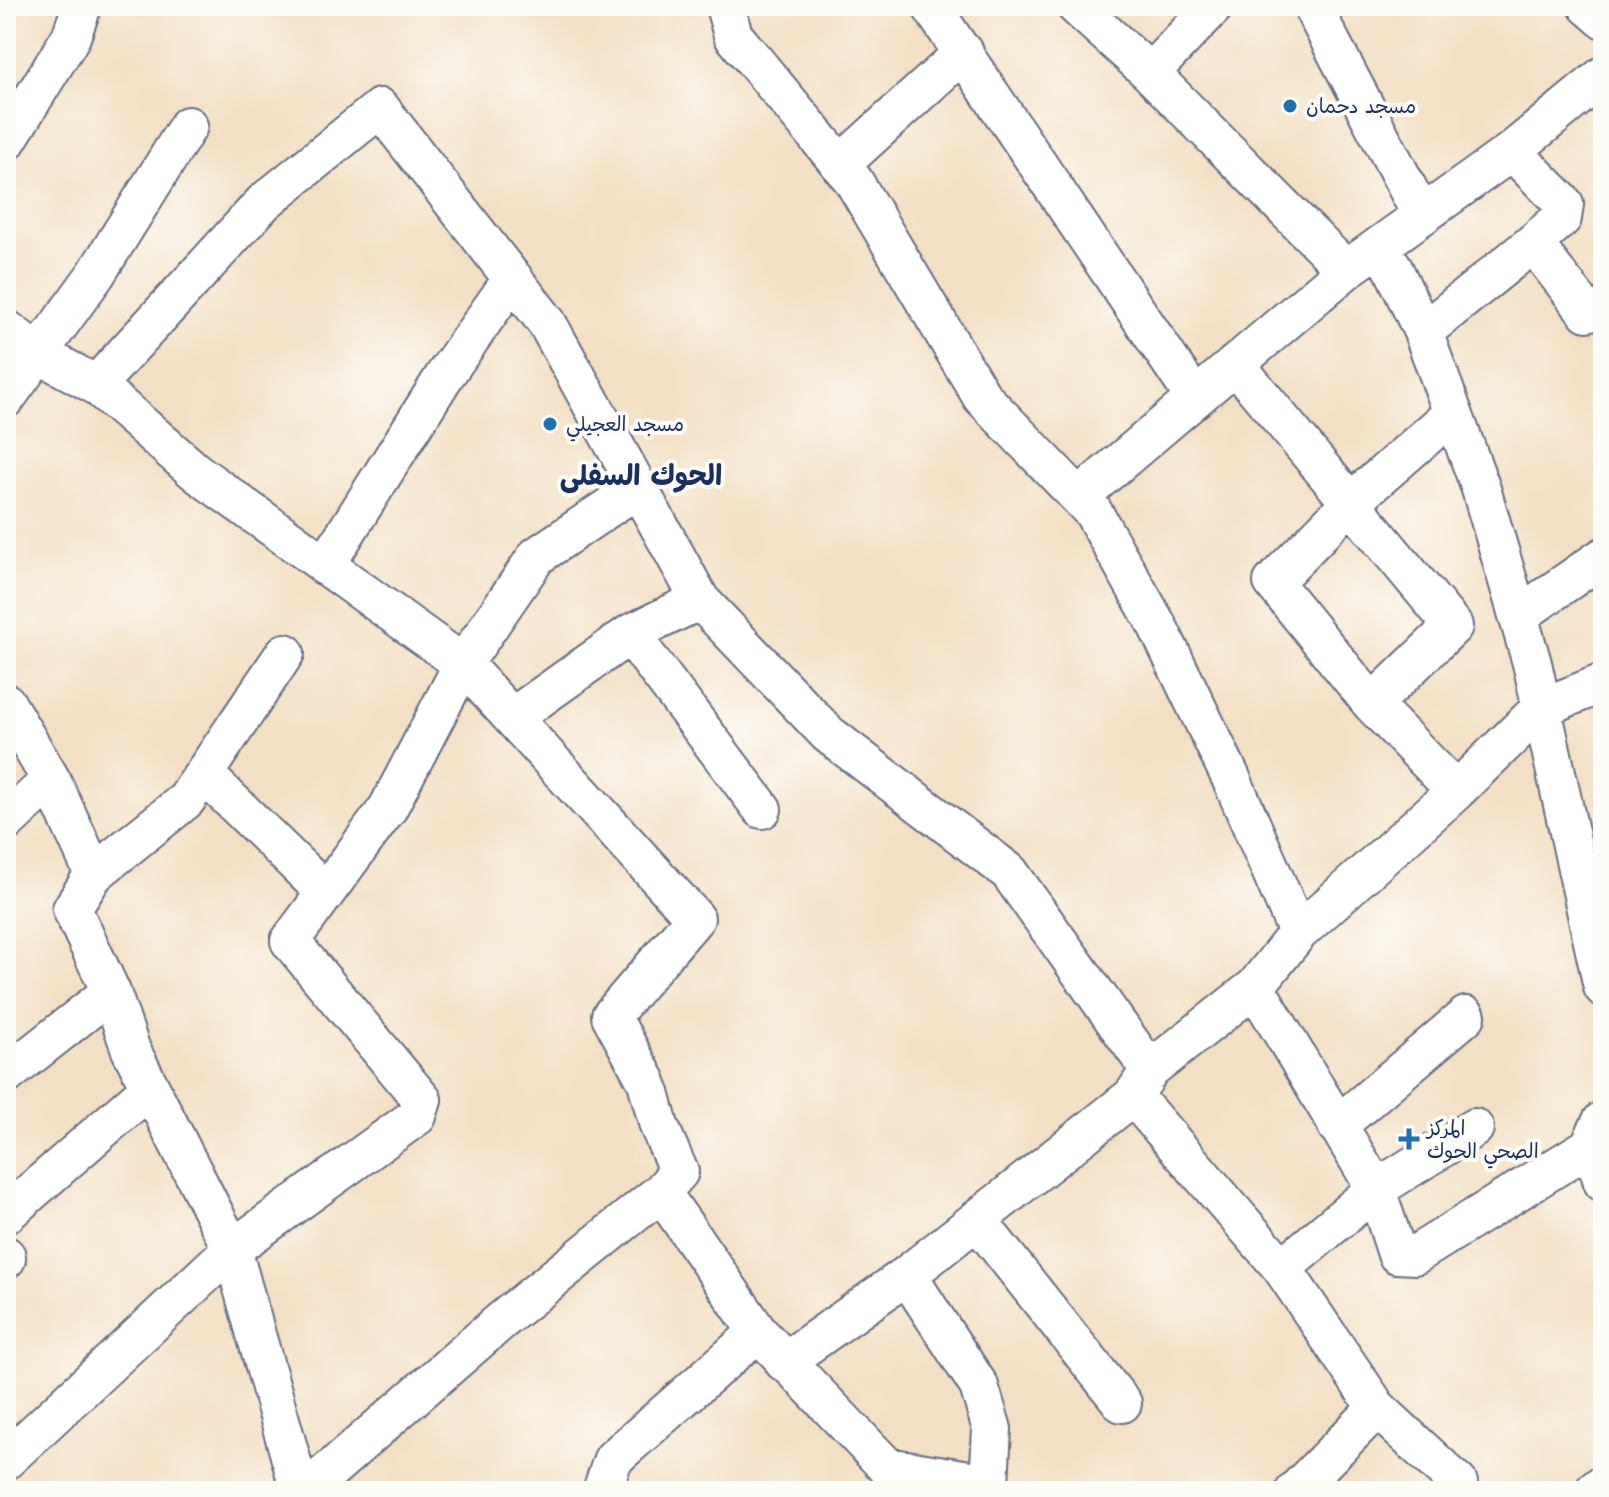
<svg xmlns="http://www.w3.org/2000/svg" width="1609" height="1497" viewBox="0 0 1609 1497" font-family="Mali,'Playpen Sans Arabic',sans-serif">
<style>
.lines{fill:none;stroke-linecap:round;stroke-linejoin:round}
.minor-casing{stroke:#676d81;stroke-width:42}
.minor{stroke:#fff;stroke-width:38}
.poi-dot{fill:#1f6fb2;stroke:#fdfcf7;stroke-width:3}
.labels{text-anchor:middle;stroke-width:8;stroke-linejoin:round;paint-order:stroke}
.poi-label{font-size:20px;fill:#1b2f5e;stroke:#fdfcf7;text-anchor:start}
.district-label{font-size:28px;font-weight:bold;fill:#1b2f5e;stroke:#fdfcf7}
</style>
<rect width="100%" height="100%" fill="#fdfcf7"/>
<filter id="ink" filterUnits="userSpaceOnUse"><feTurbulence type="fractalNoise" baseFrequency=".0125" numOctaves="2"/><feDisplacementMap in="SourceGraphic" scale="16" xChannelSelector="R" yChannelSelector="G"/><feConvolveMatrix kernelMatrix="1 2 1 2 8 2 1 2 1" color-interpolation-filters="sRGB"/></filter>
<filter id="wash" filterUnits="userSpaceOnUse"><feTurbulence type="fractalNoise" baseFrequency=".006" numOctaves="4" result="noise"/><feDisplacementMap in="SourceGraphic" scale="32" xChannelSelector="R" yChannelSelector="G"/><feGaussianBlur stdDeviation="1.8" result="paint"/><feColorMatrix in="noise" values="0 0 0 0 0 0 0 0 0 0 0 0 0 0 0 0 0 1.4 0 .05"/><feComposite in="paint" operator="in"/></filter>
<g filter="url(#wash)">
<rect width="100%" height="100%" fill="#f3dfc3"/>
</g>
<g filter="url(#ink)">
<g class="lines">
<g class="minor-casing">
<path id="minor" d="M725,6l8,29 120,145 129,217 111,115 65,115 73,151 67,155
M931,6l264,392
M1076,6l74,67 196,197
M1312,6l109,208
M1588,6l15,13
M1150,73l64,-67
M6,142l65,-105 11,-31
M1512,151l52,53 -2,14 -29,25 54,69
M840,165l124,-113
M1378,247l14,19 31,66 58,157 51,174 71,324
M6,329l33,25 57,31 101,88 266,191 232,254 -84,98 36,66 12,44 20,46 -18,20 97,140 129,135 102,16 3,8
M1423,332l110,-89
M1235,364l218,262 -81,78
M96,385l168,-183 116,-94 167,215 153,277 -70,34 132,175
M6,398l90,-124 92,-148
M1451,415l-101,88 -77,79 99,122 84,87
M1079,497l267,-227 166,-119 91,-75
M325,566l120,-191 68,-97
M700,600l128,134 181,138 141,198
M1518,616l85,-59
M6,703l45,77 43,94 -22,35 39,83 20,58 101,199 68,242
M513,717l117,-83
M205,775l119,116
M6,822l45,-42
M94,874l92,-74 99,-147
M1255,987l121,202 21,65 18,1 188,-117
M6,1075l105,-83
M1133,1096l149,172 95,140 81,75
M1602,1121l-11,22 12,39
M1337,1126l129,-110
M6,1214l144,-126
M977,1220l145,183
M6,1256v3
M1282,1268l94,-79 98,-61
M907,1275l72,111 13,43 -3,54
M784,1362l123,-87 226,-179 17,-26 105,-83 43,-54 158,-142 85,-83 62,-25
M6,1460l226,-211 185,-133 5,-16 -132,-159 98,-133 75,-144 74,-108 102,-69
M306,1491l195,-170 160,-129
M602,1491l11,-32 145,-127
M1295,1491l82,-83
M1594,1491l9,-7"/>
</g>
<use href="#minor" class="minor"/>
</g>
</g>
<g class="poi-dot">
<circle cx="1290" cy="106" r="8"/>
<circle cx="550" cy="424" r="8"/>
<path d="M1405 1127h8v8h8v8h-8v8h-8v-8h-8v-8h8z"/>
</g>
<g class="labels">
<g class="poi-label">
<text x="1306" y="113">مسجد دحمان</text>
<text x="566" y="431">مسجد العجيلي</text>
<text x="1427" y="1135">المركز<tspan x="1427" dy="23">الصحي الحوك</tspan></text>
</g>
<g class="district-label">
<text x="641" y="485">الحوك السفلى</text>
</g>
</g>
<rect width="1609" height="1497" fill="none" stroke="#fdfcf7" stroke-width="32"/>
</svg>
